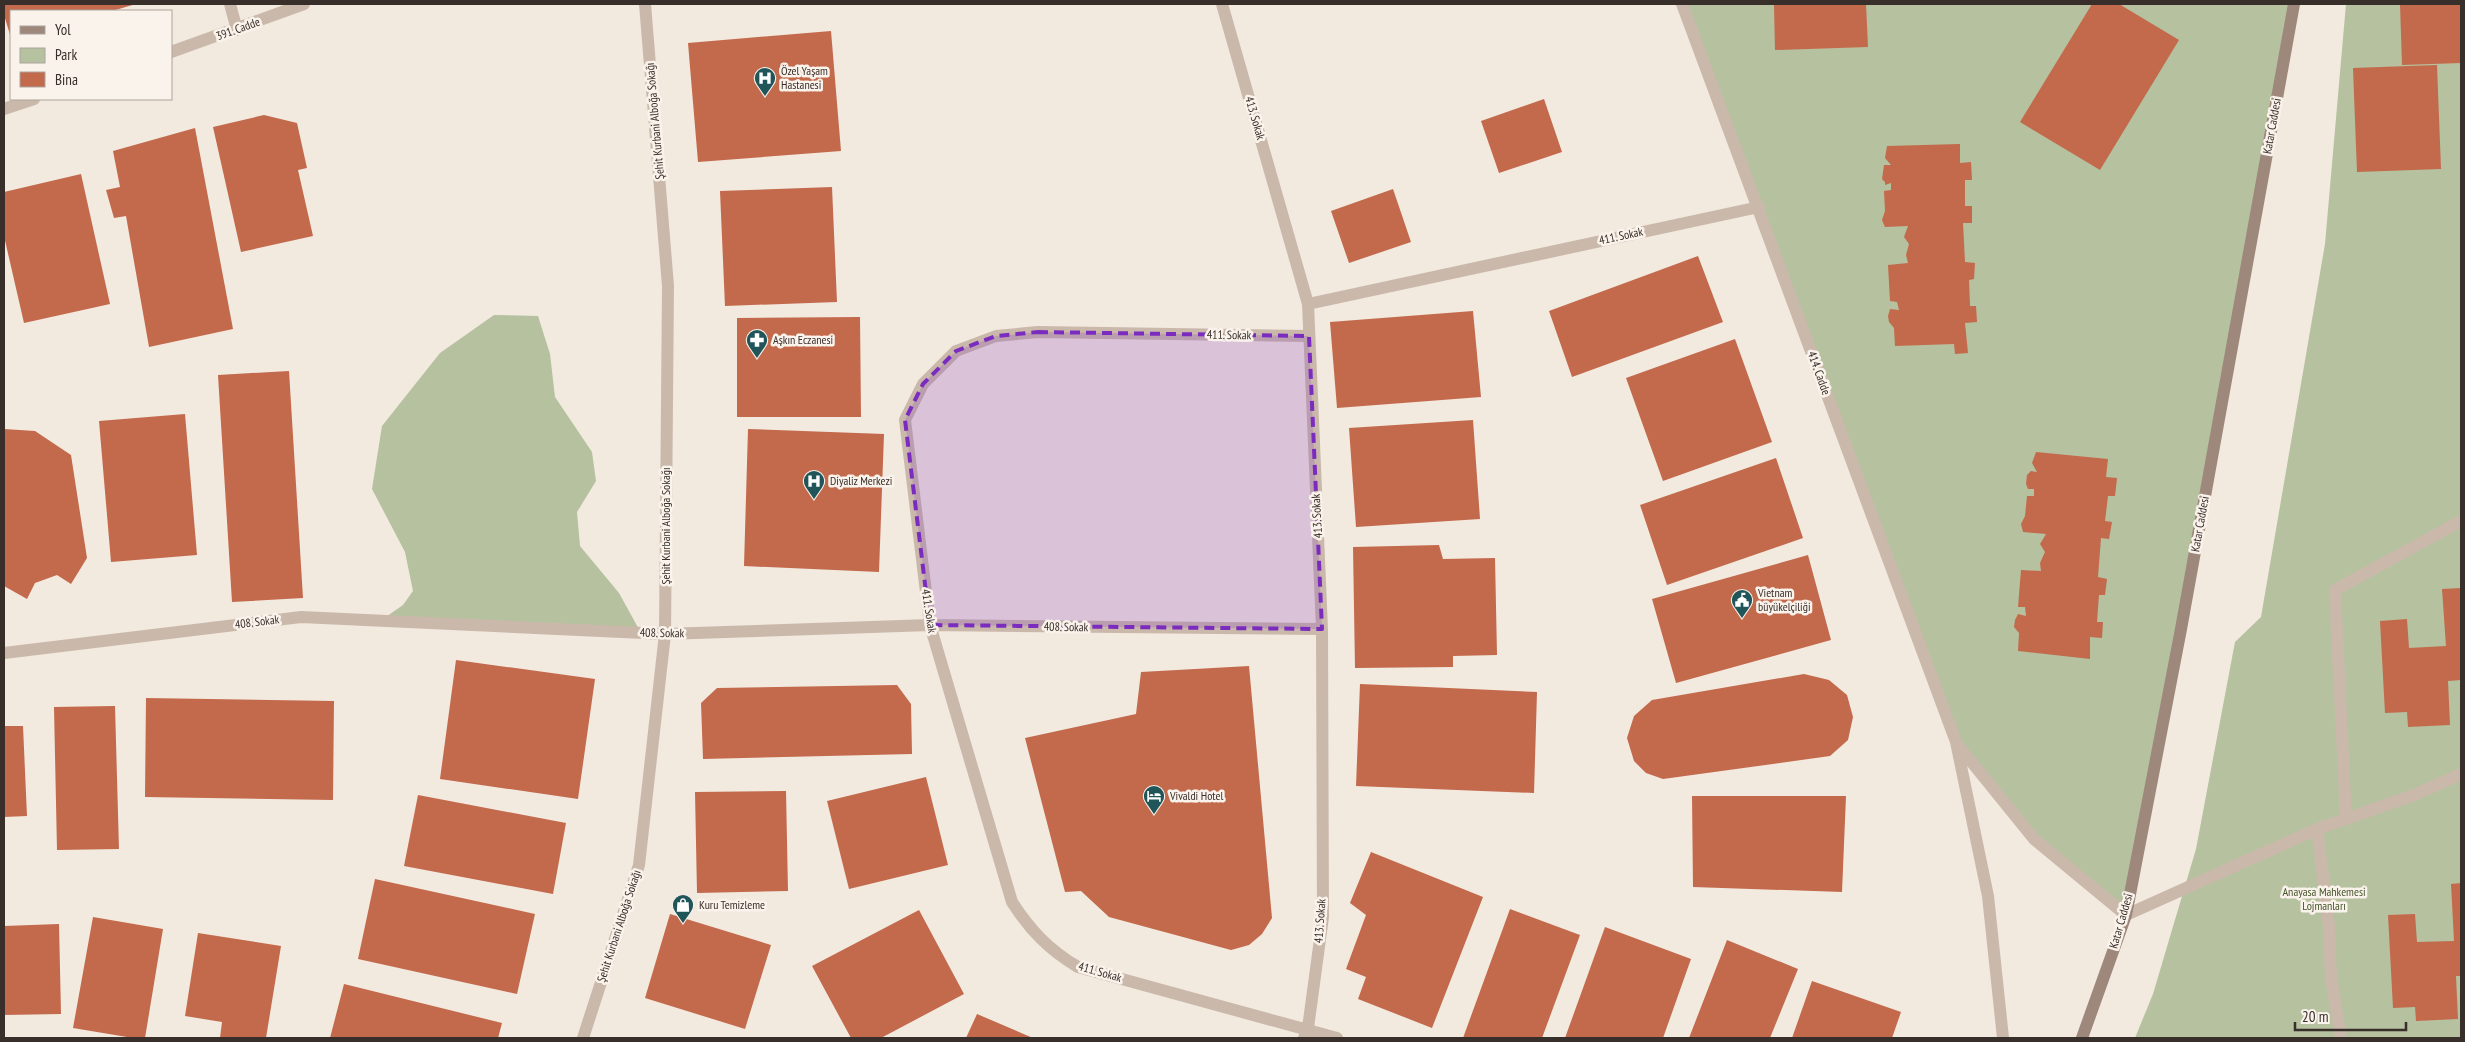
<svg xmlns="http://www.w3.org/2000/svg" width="2465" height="1042" viewBox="0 0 2465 1042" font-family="'PT Sans Narrow',sans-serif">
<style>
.green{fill:#b5c19f}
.building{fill:#c3694c}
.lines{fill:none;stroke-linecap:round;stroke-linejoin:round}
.street{stroke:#cab9ab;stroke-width:12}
.secondary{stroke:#9e887c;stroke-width:12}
.marked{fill:#7b2cbf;fill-opacity:0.2;stroke:#7b2cbf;stroke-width:4;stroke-dasharray:10 6;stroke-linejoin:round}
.labels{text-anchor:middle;stroke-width:5;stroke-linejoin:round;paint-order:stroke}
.street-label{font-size:12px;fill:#382e2a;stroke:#faf3eb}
.poi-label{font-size:12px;fill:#382e2a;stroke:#faf3eb;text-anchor:start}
.park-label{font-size:12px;fill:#47562e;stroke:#faf3eb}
</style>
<rect width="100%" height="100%" fill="#f2e9df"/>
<path class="green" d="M1682,4h612l-168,911 -92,-76 -78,-97z
M2346,4h115v1034h-326l18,-44 43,-145 39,-207 26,-25 64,-373z
M494,315l44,1 12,38 5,43 37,55 4,29 -19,31 3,34 39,47 22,40 -261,-12 23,-16 10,-14 -8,-39 -33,-63 10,-63 58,-73z"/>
<path class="building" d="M4,4h132l-24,7h-101v27l-7,-23z
M1774,4h92l2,43 -93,3z
M2092,4h27l60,36 -79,130 -80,-48z
M2400,4h61v59l-59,2z
M831,31l10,120 -143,11 -10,-119z
M2437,65l4,104 -84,3 -4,-104z
M1544,99l18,53 -63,21 -18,-52z
M264,115l33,8 10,45 -9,2 15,66 -72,16 -28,-125z
M195,128l38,201 -84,18 -23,-131 -12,2 -8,-28 14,-3 -7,-36z
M1960,144v19l11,-1 1,18h-7v26h7v17h-9l2,39 10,1 -1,16 -5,1 1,26h6l1,16 -12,1 3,30 -13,1 -1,-10 -59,2 -1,-18 -5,-6 -1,-6 2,-7 9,1 -2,-8 -7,-1 -2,-36 20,-2 -2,-8 3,-11 -5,-7 4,-11 -23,1 -3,-7 3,-9 -1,-20 7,-1v-7l-6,2v-3l-3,-3 2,-14h7l-6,-7 2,-12z
M81,174l29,130 -86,19 -20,-87v-44z
M832,187l5,115 -112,4 -5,-115z
M1393,189l18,53 -62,21 -18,-52z
M1698,256l25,66 -151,55 -23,-66z
M1473,311l8,86 -144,11 -7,-86z
M860,317l1,100h-124v-99z
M1735,339l37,103 -109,39 -37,-103z
M289,371l14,227 -71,4 -14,-227z
M185,414l12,141 -86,7 -12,-141z
M1473,420l7,99 -124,8 -7,-99z
M4,429l31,2 36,24 16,103 -16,26 -14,-9 -22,8 -8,16 -23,-13z
M748,429l136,5 -5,138 -135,-6z
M2036,452l72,7 -2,18 11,1 -2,18h-7l-3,25 7,1 -3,17 -8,-1 -3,39 9,2 -2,16h-6l-2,27h6l-1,16 -12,-1v22l-72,-8 1,-18 -5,-6 1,-7 3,-6 8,2 -1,-9h-7l3,-37 20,1 -1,-8 5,-11 -5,-8 6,-10 -23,-2 -2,-8 4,-8 2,-20h7v-7h-6l-2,-5 1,-9 4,-4 6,1 -5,-9z
M1776,458l27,80 -136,47 -27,-80z
M1439,545l4,14 52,-1 2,97 -44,1v11l-98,1 -2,-121z
M1808,555l23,85 -155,43 -24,-84z
M2461,588v92l-13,1 2,44 -42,2 -1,-15 -22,1 -5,-92 27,-2 2,29 37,-2 -4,-57z
M456,660l139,19 -17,120 -138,-20z
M1249,666l23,252 -10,16 -13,11 -18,5 -122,-33 -28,-26 -16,1 -40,-154 111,-24 5,-42z
M1804,674l25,6 18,15 6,22 -5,23 -18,16 -167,23 -17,-6 -12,-12 -7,-23 7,-22 18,-16z
M1360,684l177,8 -3,101 -178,-7z
M897,685l14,19 1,50 -209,5 -2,-56 16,-15z
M146,698l188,3 -1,99 -188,-3z
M115,706l4,143 -62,1 -3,-143z
M4,726h19l4,90 -23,1z
M926,777l22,88 -99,24 -22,-88z
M786,791l2,100 -91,2 -2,-101z
M418,795l148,28 -13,71 -149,-28z
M1692,796h154l-4,96 -149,-5z
M1371,852l112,45 -51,131 -74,-29 8,-22 -20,-8 20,-54 -16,-12z
M375,879l160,35 -18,80 -159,-35z
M2461,883v93h-5l2,43 -42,2 -1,-14 -22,1 -5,-93 27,-1 2,28 37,-1 -3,-57z
M1510,909l70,26 -38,103h-79z
M919,910l45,84 -83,44h-30l-39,-72z
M670,914l101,31 -26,84 -100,-31z
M93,917l70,12 -18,109h-12l-60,-10z
M59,924l2,90 -57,1v-89z
M1605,927l86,32 -28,79h-98z
M198,933l83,13 -15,92h-46l2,-16 -37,-6z
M1727,940l71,29 -28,69h-81z
M1812,981l89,31 -9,26h-100z
M344,984l158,39 -4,15h-168z
M977,1014l56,24h-67z"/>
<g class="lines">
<path class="street" d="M230,4l7,26
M1222,4l86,300 14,325 1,288 -15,111 -4,10
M1682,4l274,738 32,154 15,142
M171,52l133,-48
M4,109l30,-10
M1308,304l451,-97
M1309,336l-271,-4 -42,4 -40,15 -33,33 -18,36 25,205 82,277c18,28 37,48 66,65l259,71
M4,653l297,-36 364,17 265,-9 392,4
M1957,744l77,95 92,76 191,-86 97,-34 47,-21
M2346,819l-11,-229 126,-69
M2317,829l12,96 2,52 10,61
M583,1038l56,-173 26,-231 3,-348 -23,-282"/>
<path class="secondary" d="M2082,1038l44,-123 55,-286 113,-625"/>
</g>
<path class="marked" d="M1038,332l271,4 13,293 -392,-4 -25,-205 18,-36 33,-33 40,-15z"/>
<defs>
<g id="hospital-pin" transform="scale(1.125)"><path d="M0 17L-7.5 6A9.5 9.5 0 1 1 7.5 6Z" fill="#205559" stroke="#faf3eb"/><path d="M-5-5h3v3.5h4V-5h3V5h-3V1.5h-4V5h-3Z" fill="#fff"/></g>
<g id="pharmacy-pin" transform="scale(1.125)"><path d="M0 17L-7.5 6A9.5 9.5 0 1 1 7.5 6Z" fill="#205559" stroke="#faf3eb"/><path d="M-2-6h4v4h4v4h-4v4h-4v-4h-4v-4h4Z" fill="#fff"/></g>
<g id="civic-pin" transform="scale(1.125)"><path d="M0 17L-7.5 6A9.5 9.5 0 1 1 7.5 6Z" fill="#205559" stroke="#faf3eb"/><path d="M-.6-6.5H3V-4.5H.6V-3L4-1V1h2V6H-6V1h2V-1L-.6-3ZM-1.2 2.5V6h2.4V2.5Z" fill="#fff"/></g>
<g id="hotel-pin" transform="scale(1.125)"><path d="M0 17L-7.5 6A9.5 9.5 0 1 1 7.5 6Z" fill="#205559" stroke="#faf3eb"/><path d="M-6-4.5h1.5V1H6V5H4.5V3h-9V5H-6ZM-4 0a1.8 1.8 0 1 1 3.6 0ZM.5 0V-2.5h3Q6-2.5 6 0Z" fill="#fff"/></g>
<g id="shop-pin" transform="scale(1.125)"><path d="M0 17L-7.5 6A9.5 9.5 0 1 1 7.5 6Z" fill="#205559" stroke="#faf3eb"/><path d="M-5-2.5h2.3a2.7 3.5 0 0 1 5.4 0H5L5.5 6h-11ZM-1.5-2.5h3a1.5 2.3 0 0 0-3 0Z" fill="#fff"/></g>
</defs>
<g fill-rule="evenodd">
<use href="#hospital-pin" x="765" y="78"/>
<use href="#pharmacy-pin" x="757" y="340"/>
<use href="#hospital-pin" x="814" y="481"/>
<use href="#civic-pin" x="1742" y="600"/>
<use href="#hotel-pin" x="1154" y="796"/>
<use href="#shop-pin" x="683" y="905"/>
</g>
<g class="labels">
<g class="street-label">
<text transform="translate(238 29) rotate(-20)" y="4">391. Cadde</text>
<text transform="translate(1255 118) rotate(74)" y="4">413. Sokak</text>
<text transform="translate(655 121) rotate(-95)" y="4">Şehit Kurbani Alboğa Sokağı</text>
<text transform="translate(2272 126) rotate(-80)" y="4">Katar Caddesi</text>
<text transform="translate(1621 236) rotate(-12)" y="4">411. Sokak</text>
<text transform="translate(1229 335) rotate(1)" y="4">411. Sokak</text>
<text transform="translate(1819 373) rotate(70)" y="4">414. Cadde</text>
<text transform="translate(1317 516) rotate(-93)" y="4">413. Sokak</text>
<text transform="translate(2200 524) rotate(-80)" y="4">Katar Caddesi</text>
<text transform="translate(666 526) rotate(-90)" y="4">Şehit Kurbani Alboğa Sokağı</text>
<text transform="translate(929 611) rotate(81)" y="4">411. Sokak</text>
<text transform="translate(257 622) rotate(-7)" y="4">408. Sokak</text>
<text transform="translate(1066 627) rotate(1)" y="4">408. Sokak</text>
<text transform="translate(662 633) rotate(1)" y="4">408. Sokak</text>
<text transform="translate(1320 921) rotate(-86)" y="4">413. Sokak</text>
<text transform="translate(2121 921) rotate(-74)" y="4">Katar Caddesi</text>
<text transform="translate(619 926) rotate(-72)" y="4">Şehit Kurbani Alboğa Sokağı</text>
<text transform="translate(1100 972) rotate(16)" y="4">411. Sokak</text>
</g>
<g class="poi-label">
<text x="781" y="75">Özel Yaşam<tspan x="781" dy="14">Hastanesi</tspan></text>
<text x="773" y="344">Aşkın Eczanesi</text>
<text x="830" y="485">Diyaliz Merkezi</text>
<text x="1758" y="597">Vietnam<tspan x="1758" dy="14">büyükelçiliği</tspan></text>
<text x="1170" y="800">Vivaldi Hotel</text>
<text x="699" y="909">Kuru Temizleme</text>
</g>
<g class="park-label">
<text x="2324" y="896">Anayasa Mahkemesi<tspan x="2324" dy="14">Lojmanları</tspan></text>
</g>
</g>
<rect width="2465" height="1042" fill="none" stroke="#382e2a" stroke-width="10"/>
<rect x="10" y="10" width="162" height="90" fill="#faf3eb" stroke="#aca49e"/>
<rect x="20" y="26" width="25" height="8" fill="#9e887c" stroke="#aca49e"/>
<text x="55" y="35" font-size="15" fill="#382e2a">Yol</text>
<rect x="20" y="48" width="25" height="15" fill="#b5c19f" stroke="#aca49e"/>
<text x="55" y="60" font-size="15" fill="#382e2a">Park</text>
<rect x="20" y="72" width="25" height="15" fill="#c3694c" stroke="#aca49e"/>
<text x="55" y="85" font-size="15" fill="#382e2a">Bina</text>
<path d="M2295 1022v8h111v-8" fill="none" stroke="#382e2a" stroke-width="2.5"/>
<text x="2302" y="1022" font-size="15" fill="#382e2a" stroke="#faf3eb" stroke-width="4" paint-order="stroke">20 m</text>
</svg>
